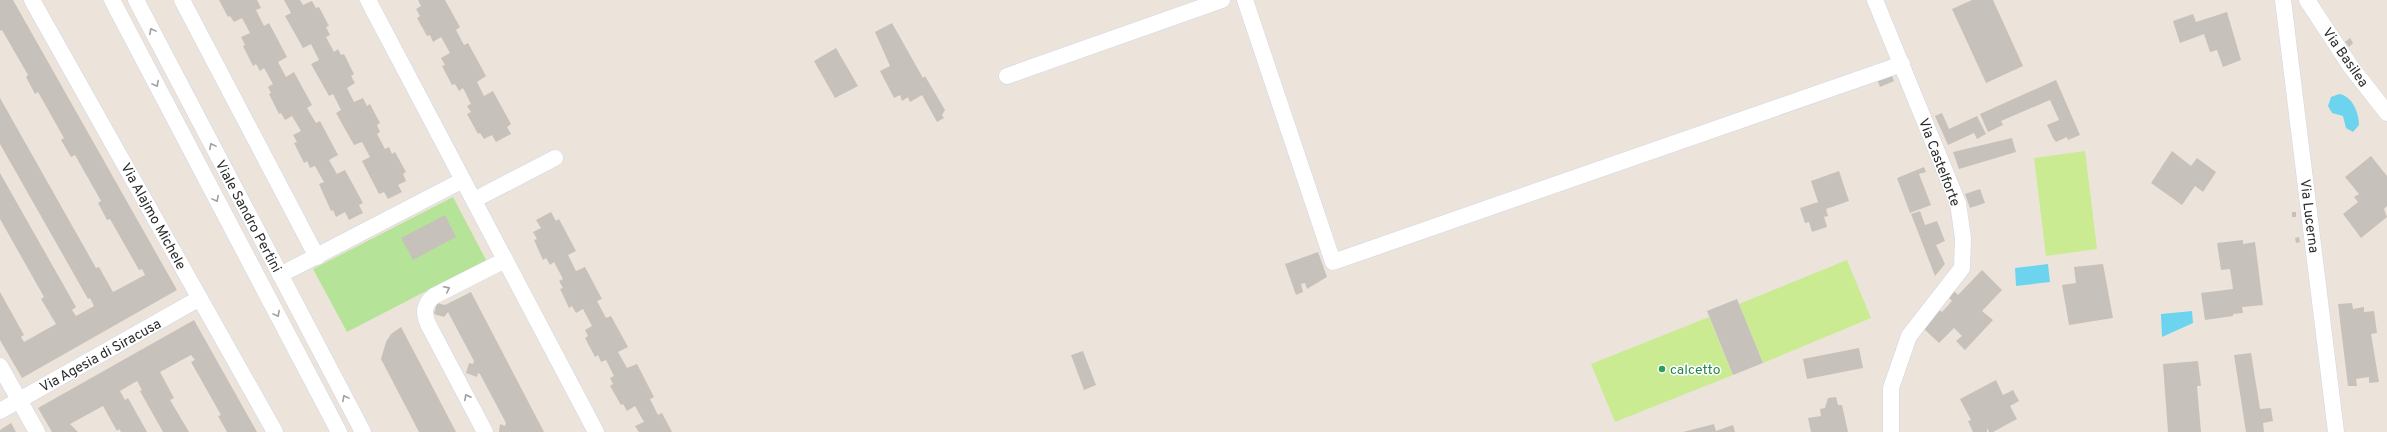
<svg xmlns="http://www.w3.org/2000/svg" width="2387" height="432" viewBox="0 0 2387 432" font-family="Overpass,sans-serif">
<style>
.green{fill:#b5e397}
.pitch{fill:#caeb92}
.water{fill:#6dd4f0}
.building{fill:#c7c1bb}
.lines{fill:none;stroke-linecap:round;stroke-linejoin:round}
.street-casing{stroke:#d0d5e3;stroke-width:17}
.street{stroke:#fff;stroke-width:16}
.oneway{stroke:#9f9f9f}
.leisure-dot{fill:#2e9e5b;stroke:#fff;stroke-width:1.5}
.labels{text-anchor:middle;stroke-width:3;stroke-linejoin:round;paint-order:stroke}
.street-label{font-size:14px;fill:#2a2a2a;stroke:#fff}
.leisure-label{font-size:14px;fill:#27864d;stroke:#fff;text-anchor:start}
</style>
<rect width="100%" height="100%" fill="#ece4db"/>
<path class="green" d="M453,197l33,63 -139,72 -34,-63z"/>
<path class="pitch" d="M2085,151l12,98 -51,7 -12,-98z
M1847,260l24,58 -108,45 -24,-59z
M1709,317l24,58 -118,47 -24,-58z"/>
<path class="water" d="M2339,94c13,2 20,18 20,31l-6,7 -7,-4 -3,-12 -11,-3 -4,-7 3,-9z
M2048,264l2,18 -34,4 -1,-18z
M2192,311l1,12 -31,14 -1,-23z"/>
<path class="building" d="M0,0h13l164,290 -155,88 -22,-38v-48l24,43 -3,2 3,5 32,-18 -15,-25 3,-2 -44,-78v-46l76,134 -4,3 4,6 18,-10 -4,-8 -2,1 -88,-155v-46l96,170 3,-1 14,25 32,-17 -3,-6 -3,1 -29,-51 -3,1 -9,-17 3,-2 -26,-46 -4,2 -10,-17 3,-2 -26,-46 -3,2 -9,-17 2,-2 -26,-45 -2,1z
M219,0h38l4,8 -5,2 8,16 5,-3 18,34 -9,5 8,15 8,-5 18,33 -5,3 9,15 4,-2 18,34 -9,5 8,14 8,-4 18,33 -4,2 4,8 -14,7 -4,-8 -9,5 -3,-7 -2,1 -12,-27 5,-2 -9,-16 -5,2 -3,-7 -3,2 -10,-20 3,-1 -4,-7 8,-4 -9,-15 -7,4 -4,-7 -2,1 -10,-20 2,-1 -3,-6 5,-3 -9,-16 -4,3 -4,-7 -3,2 -10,-20 2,-1 -4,-8 9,-4 -8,-15 -8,4 -4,-6 -2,1z
M284,0h16l3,5 9,-4 4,7 3,-1 10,19 -3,1 4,8 -4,2 8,15 4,-3 3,6 3,-1 10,20 -3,2 4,7 -8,5 7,14 9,-4 4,8 3,-2 10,19 -3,2 3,7 -3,2 8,15 4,-2 3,7 3,-2 11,20 -3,2 3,7 -8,4 4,7 -14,7 -4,-7 -5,2 -17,-33 8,-4 -8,-15 -8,3 -18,-32 5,-3 -8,-16 -4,2 -18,-32 8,-4 -8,-16 -8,4 -18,-32 6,-3z
M418,0h27l15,27 -4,3 8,15 4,-2 18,33 -9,6 7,14 9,-5 18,33 -4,3 4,7 -15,8 -4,-7 -8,4 -4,-6 -2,1 -11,-20 4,-2 -4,-6 4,-2 -8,-16 -4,3 -4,-7 -3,1 -10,-19 3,-1 -4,-7 9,-5 -9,-16 -8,5 -3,-7 -3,1 -10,-18 3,-2 -4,-7 5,-3z
M1972,0h21l30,66 -37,17 -34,-74z
M2227,12l14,48 -18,7 -6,-17 -7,2 -6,-18 -24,9 -7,-22 20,-7 3,8z
M892,23l31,55 2,-2 20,34 -3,5 2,3 -7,4 -15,-27 -12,7 -2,-5 -6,4 -2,-6 -6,3 -14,-27 10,-5 -15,-34z
M2350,38l3,5 -4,4 -4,-5z
M836,48l22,38 -23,12 -21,-37z
M1890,71l4,10 -14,6 -4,-11z
M2056,80l24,55 -12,5 -1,-3 -11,5 -3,-4 -6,-13 12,-5 -9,-20 -49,21 2,4 -15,7 -8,-18z
M1942,113l7,16 28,-13 9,18 -9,5 -3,-6 -26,12 -13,-29z
M2012,138l4,14 -57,17 -6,-17z
M2172,151l19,15 6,-8 19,14 -13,20 -8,-6 -13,19 -31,-22z
M2371,156l16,20v30l-3,3 3,8 -26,21 -18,-24 15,-12 -4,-5 5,-3 -14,-17z
M1924,167l2,5 -7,2 12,31 -21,8 -13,-35z
M1839,171l10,30 -23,8 2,7 -4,1 3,10 -15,5 -3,-10 -4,1 -5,-15 18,-6 -7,-21z
M1980,189l5,14 -15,5 -5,-14z
M1920,211l5,14 12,-4 8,20 -9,4 9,19 -10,12 -24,-62z
M551,212l5,9 3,-2 17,32 -8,4 8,16 9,-4 17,32 -5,2 9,17 5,-2 17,31 -10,5 9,16 10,-4 17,33 -4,2 8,16 4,-2 10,19h-33l-4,-6 9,-4 -9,-16 -8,5 -4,-7 -2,1 -11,-19 3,-2 -3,-6 4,-2 -8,-16 -5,2 -3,-7 -3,2 -10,-19 3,-2 -3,-6 7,-4 -9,-17 -7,4 -4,-7 -3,2 -9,-19 3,-1 -4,-7 4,-2 -9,-17 -4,3 -4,-7 -3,2 -9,-20 3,-1 -4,-7 8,-4 -5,-8z
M2292,212h4v5h-4z
M445,215l11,22 -43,23 -12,-22z
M2299,237l1,5 -4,1 -1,-5z
M2243,240v4l12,-2 8,63 -21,2 1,6 -10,1v2l-28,4 -4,-27 32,-4 -3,-20 -9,1 -4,-27z
M1318,252l9,25 -20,12 -2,-6 -4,1 2,8 -7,3 -11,-31z
M2103,264l10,54 -44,7 -7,-40 14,-2 -2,-16z
M1982,270l20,20 -20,21 11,9 -28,30 -9,-9 6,-5 -8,-8 -15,15 -17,-16 16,-18 4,3 10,-11 -4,-4 6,-6 4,4z
M471,292l73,140h-45l1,-8 5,2 1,-3 -26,-49 -2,-1 -1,4 -11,-4 3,-10 4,1 1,-3 -26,-49 -4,5 -10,-3 3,-11 8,2z
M1737,299l26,64 -30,12 -26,-64z
M2352,303l1,6 11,-2v5l10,-1 3,22 -6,1 8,48 -10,1v-6l-13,2 1,7h-9l-10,-82z
M194,320l63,112h-30l-9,-16 3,-1 -30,-53 4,-2 -4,-5 -31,17 14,26 -4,2 19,32h-26l-23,-41 2,-1 -5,-9 -17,10 5,9 3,-2 19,34h-26l-2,-3 -2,2 -14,-25 -33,18 8,8h-26l-14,-24z
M401,327l31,59 24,46h-37l-38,-73 5,-17 5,-8z
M1859,348l4,20 -56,11 -4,-20z
M1083,351l13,34 -12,5 -13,-35z
M2251,353l9,56 11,-1 2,13 -10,2 1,9h-18l-12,-77z
M2198,361l3,25h-4l4,46h-33l-5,-68z
M1996,380l7,15 10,-5 6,11 -9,5 7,13 -24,13h-4l-2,-4v4h-14l-5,-11 3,-1 -11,-21z
M1836,397l2,8h4l6,27h-37l-3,-14 13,-2 -1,-7 5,-1 3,-10z
M11,423l5,9h-16v-2z
M1714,424l2,7 17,-6 2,7h-52z"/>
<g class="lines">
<g class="street-casing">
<path id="street" d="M32,0l243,432
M112,0l227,432
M136,0l227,432
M182,0l135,257
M368,0l228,432
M1245,0l88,262 569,-198
M1875,0l83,203 5,35 -1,30 -53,68 -18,52v44
M2283,0l53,432
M2307,0l44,67 36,46
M1007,76l215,-76
M474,200l81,-42
M280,275l183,-95
M0,366l37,66
M0,411l200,-113
M485,432l-57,-108c-5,-12 -4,-20 6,-28l71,-36"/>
</g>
<use href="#street" class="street"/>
</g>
<defs><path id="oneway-chevron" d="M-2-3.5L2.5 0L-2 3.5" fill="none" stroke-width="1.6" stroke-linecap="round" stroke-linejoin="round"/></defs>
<g class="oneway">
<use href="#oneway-chevron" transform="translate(152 31) rotate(-118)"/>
<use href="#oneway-chevron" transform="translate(156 84) rotate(62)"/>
<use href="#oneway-chevron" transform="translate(212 146) rotate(-118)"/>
<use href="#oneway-chevron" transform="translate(216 199) rotate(62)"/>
<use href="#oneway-chevron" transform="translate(447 289) rotate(-27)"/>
<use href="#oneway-chevron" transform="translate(277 314) rotate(62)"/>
<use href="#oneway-chevron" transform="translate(467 397) rotate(-117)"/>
<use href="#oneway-chevron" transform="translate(345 398) rotate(-118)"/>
</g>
<circle class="leisure-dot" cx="1662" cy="369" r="4"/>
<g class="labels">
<g class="street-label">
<text transform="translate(2346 57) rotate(55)" y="5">Via Basilea</text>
<text transform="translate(1940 162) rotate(69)" y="5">Via Castelforte</text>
<text transform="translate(154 216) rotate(61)" y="5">Via Alajmo Michele</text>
<text transform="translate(249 216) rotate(62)" y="5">Viale Sandro Pertini</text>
<text transform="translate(2310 216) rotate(83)" y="5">Via Lucerna</text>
<text transform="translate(100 355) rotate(-29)" y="5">Via Agesia di Siracusa</text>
</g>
<g class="leisure-label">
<text x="1670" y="374">calcetto</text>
</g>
</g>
</svg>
